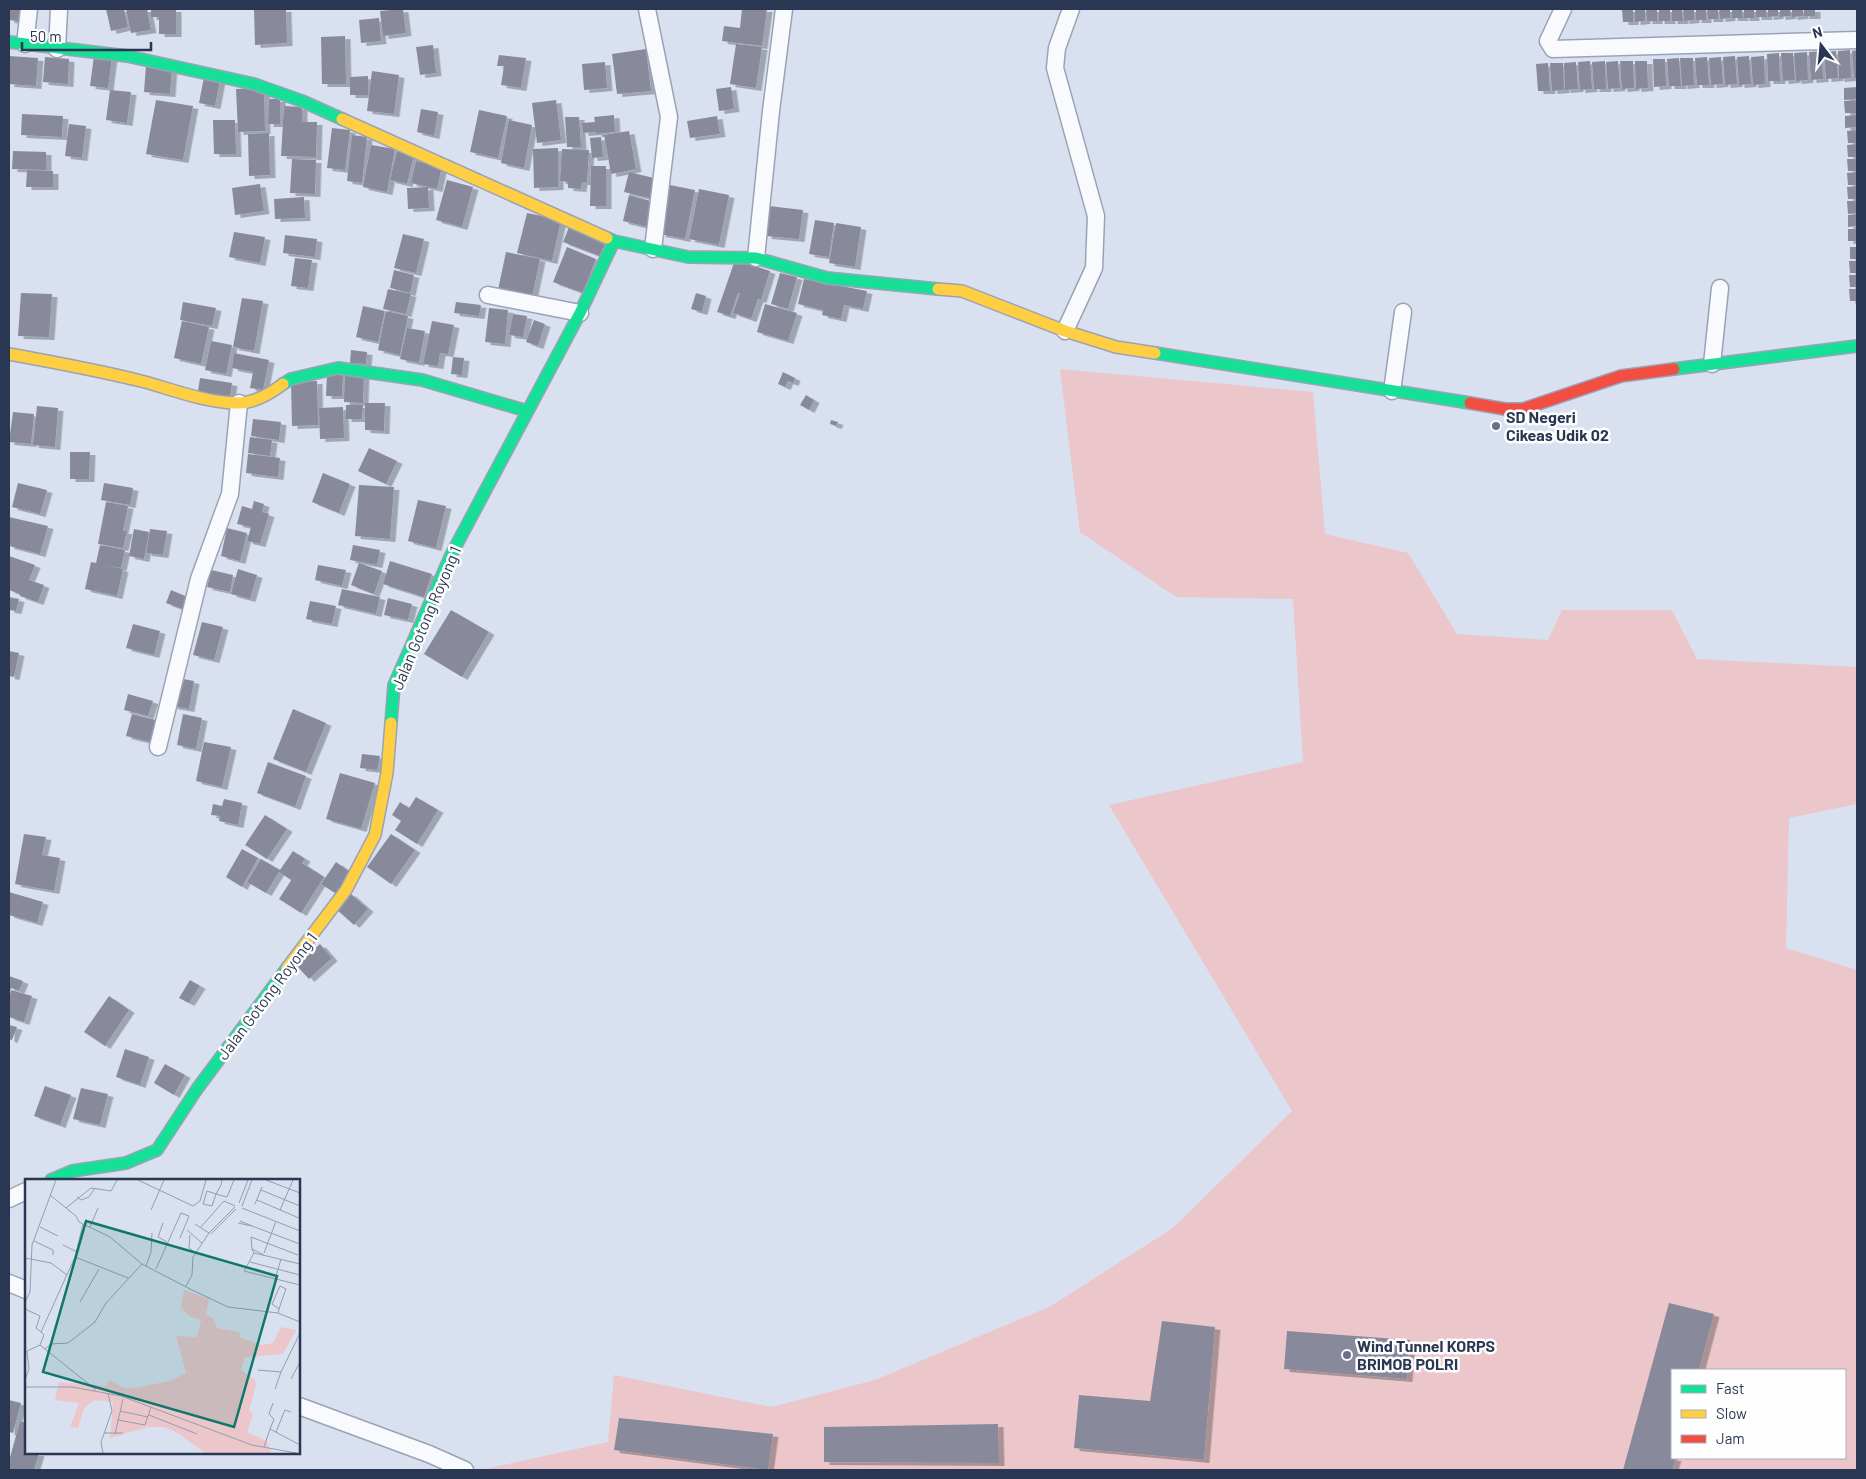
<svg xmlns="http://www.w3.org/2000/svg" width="1866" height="1479" viewBox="0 0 1866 1479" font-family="Barlow,sans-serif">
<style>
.green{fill:#ebc6ca;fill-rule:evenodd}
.building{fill:#888a9c;filter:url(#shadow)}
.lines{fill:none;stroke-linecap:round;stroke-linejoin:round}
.street-casing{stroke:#9aa3b6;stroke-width:19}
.fast-casing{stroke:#9aa3b6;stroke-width:14}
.slow-casing{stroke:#9aa3b6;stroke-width:14}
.jam-casing{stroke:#9aa3b6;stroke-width:14}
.street{stroke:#f9fafd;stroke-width:16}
.fast{stroke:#16e098;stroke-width:11}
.slow{stroke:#ffcf43;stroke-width:11}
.jam{stroke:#f24e42;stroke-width:11}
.poi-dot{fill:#677289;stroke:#fefefe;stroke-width:2}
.labels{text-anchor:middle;stroke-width:5;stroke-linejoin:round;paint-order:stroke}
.poi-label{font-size:16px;font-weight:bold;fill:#2a3752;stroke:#fefefe;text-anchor:start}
.street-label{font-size:16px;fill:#2a3752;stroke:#fefefe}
.inset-road{fill:none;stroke:#939db1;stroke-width:1}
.view{fill:#0f766e;fill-opacity:0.15;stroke:#0f766e;stroke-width:2.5}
.inset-edge{fill:none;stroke:#2a3752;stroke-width:2.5}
</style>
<defs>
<filter id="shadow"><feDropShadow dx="5.5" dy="3" stdDeviation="0" flood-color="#0004"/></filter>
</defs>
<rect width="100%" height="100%" fill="#d9e1f0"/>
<path class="green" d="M1060,369l253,23 12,142 83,19 49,81 91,6 14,-30h110l25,49 160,8v137l-68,14 -3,130 71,22v500h-1376l127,-28 6,-67 158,32 103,-27 176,-74 122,-78 119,-117 -183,-306 194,-43 -10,-163 -117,-2 -96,-65zM1672,1370h173v88h-173z"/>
<path class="building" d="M9,9h20l-2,13 -18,-2z
M106,9h18l4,18 -17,4z
M126,9h21l4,21 -20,3z
M151,9h25v25h-17v-17h-8z
M254,9h32l1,34 -32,2z
M403,9l3,24 -23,3 -3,-25z
M742,9h25l-5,37 -40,-5 2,-15 16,2z
M1622,9h11v13h-10z
M1635,9h10v12l-10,1z
M1646,9h11v12h-10z
M1659,9h11v12h-11z
M1672,9h10l1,12h-11z
M1683,9h11v11l-10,1z
M1696,9h10v11h-10z
M1707,9h11v10h-10z
M1719,9h11v9l-10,1z
M1732,9h10l1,9h-11z
M1744,9h10v9h-10z
M1756,9h10l1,8h-11z
M1768,9h10v7l-10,1z
M1780,9h10l1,7 -11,1z
M1792,9h11v7l-11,1z
M1804,9h11v7h-11z
M379,18l2,23 -20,2 -2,-23z
M345,36l1,48h-24l-1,-47z
M736,44l26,3 -6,41 -26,-4z
M433,45l3,28 -16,2 -4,-28z
M646,49l5,42 -34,3 -5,-40z
M1850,50l1,28 -12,1 -1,-28z
M1857,50v28h-3l-2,-27z
M1822,51l1,28 -12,1 -2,-28z
M1836,51l2,27 -12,1 -2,-27z
M1807,52l1,28 -12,1 -2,-28z
M1779,53l1,28h-12l-1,-27z
M1781,53h12l2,27 -12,1z
M499,55l27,3 -5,30 -20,-3 3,-19h-7z
M9,56l29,2 -2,28 -27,-2z
M94,56l18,1 -4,31 -18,-2z
M1735,56l2,28 -12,1 -2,-28z
M1749,56l2,28 -12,1 -2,-28z
M1764,56l1,28 -12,1 -2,-28z
M45,57l24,2 -1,25 -25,-2z
M1707,57l2,28h-12l-2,-27z
M1721,57l2,27 -12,1 -2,-27z
M1679,58l2,28h-12l-2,-27z
M1680,58h13l1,27 -12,1z
M1653,59h12l1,27 -12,1z
M1590,61l2,28 -12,1 -2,-28z
M1605,61l1,28h-12l-2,-27z
M1618,61l2,27 -12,1 -2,-27z
M1620,61h13l1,27 -12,1z
M1635,61h12l1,27 -12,1z
M605,62l2,26 -23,2 -2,-26z
M1576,62l2,27 -13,1 -1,-27z
M1548,63l2,28h-12l-2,-27z
M1550,63h13l1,27 -12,1z
M146,65l26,2 -2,27 -26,-2z
M372,71l27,4 -5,39 -27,-3z
M368,76v19h-18v-18z
M204,77l16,3 -5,26 -16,-3z
M731,87l3,22 -15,2 -3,-22z
M1857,87v12l-13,1v-12z
M264,88l1,43 -27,1 -2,-43z
M110,90l21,2 -4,31 -21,-3z
M269,99h11v25h-12z
M156,100l37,6 -10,54 -37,-6z
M556,100l5,40 -24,3 -5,-40z
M1857,100v13h-12l-1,-12z
M284,106l18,1v15h15l-1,35 -35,-1z
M421,109l17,3 -4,24 -17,-4z
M479,110l28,6 -9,42 -28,-6z
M22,114l41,2 -1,21 -41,-2z
M614,115l1,17 -19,2v-2l-13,1 -1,-10 13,-1 -1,-5z
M1857,115v12l-12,1v-12z
M717,116l3,18 -30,4 -3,-17z
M565,117h14l2,30h-14z
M213,120h22l1,34h-22z
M509,120l23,5 -8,43 -23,-5z
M69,124l17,2 -4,32 -17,-2z
M332,128l18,2 -5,40 -18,-2z
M1857,130v13h-9l-1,-12z
M629,131l7,38 -25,5 -7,-39z
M269,133l1,42 -21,1 -1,-42z
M352,135l15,2 -5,46 -15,-2z
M601,137l2,20 -11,1 -2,-20z
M1857,144v13h-9l-1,-12z
M371,145l24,4 -8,43 -24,-5z
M558,148v39l-24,1 -1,-39z
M562,149l27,1 -2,32h-5l-1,7 -13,-1v-6l-8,-1z
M13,151l33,1v18l-34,-1z
M397,151l17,4 -7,29 -17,-4z
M292,159l24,1 -1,34 -25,-1z
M1847,159h10v12h-9z
M416,161l26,5 -5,23 -26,-6z
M591,166h15v40h-16z
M27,170l26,1v16h-27z
M629,172l29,7 -4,20 -30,-7z
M1857,172v13h-9l-1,-12z
M447,180l26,7 -11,40 -26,-7z
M260,184l4,27 -29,4 -3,-27z
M670,185l25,5 -10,49 -25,-5z
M1857,186v13h-9l-1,-12z
M428,187l1,21 -21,1 -1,-21z
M699,189l30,6 -10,50 -30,-6z
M629,195l25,7 -6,25 -25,-6z
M304,197l1,21 -30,1 -1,-20z
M1847,201h10v12l-9,1z
M769,206l34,4 -4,29 -33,-3z
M527,213l34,7 -9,41 -35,-8z
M1857,214v12l-9,1v-12z
M815,220l19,3 -5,34 -20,-3z
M836,223l25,4 -6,40 -26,-4z
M569,227l42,16 -6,15 -42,-16z
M1848,229h9v12h-9z
M234,232l31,5 -5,26 -31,-6z
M403,234l21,5 -8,34 -22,-5z
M285,235l32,4 -2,18 -32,-4z
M567,247l29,12 -13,34 -30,-11z
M1850,247h7v12h-7z
M506,252l34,7 -8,38 -34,-7z
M295,258l17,2 -4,28 -17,-2z
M735,260l35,11 -9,29 -3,-1 -7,20 -18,-6 7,-20h-2l-8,23 -13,-4z
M1849,261h8v12h-7z
M394,270l20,5 -4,18 -20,-5z
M780,273l17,4 -9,32 -17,-5z
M1849,275h8v12h-7z
M804,279l63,12 -4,18 -19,-4 -3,14 -19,-4 1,-5 -25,-6z
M388,289l23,5 -5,20 -23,-5z
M1849,289h8v12h-7z
M21,293l31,1 -3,43 -31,-1z
M696,293l10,3 -4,16 -11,-3z
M242,298l21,3 -9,50 -21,-4z
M183,302l33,6 -4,18 -32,-6z
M456,302l25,3 -2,11 -25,-3z
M765,304l32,9 -9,28 -31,-9z
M363,306l22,5 -7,31 -22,-5z
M489,308l19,2 -3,34 -20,-2z
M386,311l22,5 -8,39 -22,-5z
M513,314l14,2 -4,21 -14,-2z
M534,320l11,4 -7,22 -12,-4z
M182,321l27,6 -8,37 -27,-6z
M432,321l22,4 -6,29 -8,-1 -2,13 -15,-2z
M407,328l18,3 -6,32 -19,-4z
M211,341l21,4 -6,29 -21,-4z
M351,350l16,2 -1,12 -16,-1z
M234,353l35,7 -6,30 -13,-2 3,-16 -21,-4z
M453,357l11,1 -2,17 -11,-1z
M345,372h19l-1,31 -19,-1z
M783,372l12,6 -2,5 -5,-2 -3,6 -7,-3z
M327,373h16l-1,23h-16z
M200,378l32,5 -2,14 -32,-6z
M317,381l1,44 -26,1 -1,-44z
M806,395l8,5 -5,10 -9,-5z
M365,403h20l-1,28 -19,-1z
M346,405h17l-1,14h-16z
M37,406l21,2 -3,39 -22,-2z
M343,407l1,31 -24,1 -1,-31z
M13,412l21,2 -3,30 -22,-2z
M253,419l28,3 -2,18 -28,-4z
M831,420l7,2 -2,4 -6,-2z
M250,437l22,3 -2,16 -22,-3z
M369,448l28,13 -11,23 -28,-13z
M70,452h20l-1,27h-19z
M248,454l32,4 -2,19 -32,-4z
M323,473l27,11 -11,29 -27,-11z
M18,483l29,7 -7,24 -28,-7z
M104,483l29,5 -3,17 -29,-5z
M359,485l35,2 -4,52 -35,-3z
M418,500l28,6 -10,42 -28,-7z
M254,501l10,3 -2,8 7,2 -9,30 -13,-3 4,-14 -14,-3 5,-18 10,3z
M106,502l22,4 -5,25h4l-4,17 -25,-4z
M9,517l39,9 -8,28 -31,-8z
M227,528l20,5 -7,28 -19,-5z
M134,529l15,3 -5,27 -15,-3z
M150,529l17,2 -4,24 -17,-2z
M100,545l25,5 -4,18 -17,-3 19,4 -6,27 -32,-7 6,-27 5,1z
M353,545l27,5 -3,15 -27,-5z
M9,556l26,9 -6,15 15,5 -6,17 -18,-6v-2l-11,-4z
M390,561l42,13 -8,23 -41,-13z
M359,563l23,8 -8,23 -23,-9z
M318,565l28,5 -4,16 -27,-6z
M238,569l19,6 -7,24 -19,-5z
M211,570l22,5 -3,17 -23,-5z
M342,589l38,8 -4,17 -38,-9z
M171,590l19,8 -5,12 -19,-7z
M9,597l10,2 -3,12 -7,-1z
M388,598l24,6 -4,16 -24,-5z
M310,601l26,5 -4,18 -26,-5z
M451,610l38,22 -27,45 -38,-23z
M202,622l21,5 -9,33 -21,-5z
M133,624l27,7 -6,24 -28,-7z
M9,651l10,2 -5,24 -5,-1z
M178,678l16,3 -5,28 -17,-3z
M128,694l25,7 -5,15 -24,-6z
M293,709l33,14 -20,49 -33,-13z
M132,714l28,7 -6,22 -28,-7z
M183,714l19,4 -6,31 -19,-4z
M204,742l27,5 -9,40 -26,-6z
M362,754l18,2 -3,14 -17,-2z
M268,762l38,14 -11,31 -38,-14z
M340,773l35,10 -14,46 -35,-10z
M416,797l22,13 -21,34 -22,-14 6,-9 -9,-6 8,-13 9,6z
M224,799l18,4 -4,22 -19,-4 1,-5 -9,-1 2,-11 9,2z
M265,815l22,14 -20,30 -22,-14z
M24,834l22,3 -4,18 18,3 -6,33 -39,-7z
M391,834l24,16 -24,34 -24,-17z
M242,849l16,9 -16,29 -16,-10z
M293,851l12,8 -3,4 22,14 -23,36 -22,-14 20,-31 -8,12 -12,-8 -13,21 -19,-11 14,-23 19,11z
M336,862l17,12 -15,21 -17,-11z
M9,892l34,10 -6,21 -28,-8z
M350,893l18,16 -14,16 -18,-16z
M320,944l12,14 -23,21 -13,-14z
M9,976l14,5 -4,10 -8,-3 -2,6z
M190,980l10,6 -11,17 -10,-5z
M11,990l21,6 -8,26 -15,-5v-19z
M109,996l20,14 -24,36 -21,-14z
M9,1025l8,2 -5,13 -3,-1z
M125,1049l24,8 -9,28 -24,-8z
M165,1064l20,11 -11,20 -20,-12z
M45,1086l26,9 -11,30 -26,-9z
M81,1088l27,6 -8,31 -27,-6z
M1669,1303l45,11 -15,56h-27v88h4l-4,12h-49z
M1162,1321l53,6 -11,133 -130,-12 5,-53 71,6z
M1287,1331l123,9 -3,39 -123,-10z
M9,1400l12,3 -8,30 -4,-1z
M619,1418l154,16 -5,36 -154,-20z
M20,1421l6,2v30h13l-5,17h-25v-9z
M998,1424l1,39 -175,-1v-35z"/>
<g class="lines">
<g class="street-casing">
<path id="street" d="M647,9l22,108 -16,132
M1563,9l-15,32 5,8 304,-9
M25,44l4,-35
M57,49l2,-40
M756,258l15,-147 13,-102
M488,295l92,18
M1065,331l29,-63 2,-52 -41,-148 2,-20 14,-39
M1712,364l8,-76
M1392,391l11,-79
M158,747l41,-168 31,-85 9,-91
M9,1199l17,-8
M9,1283l17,7
M299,1406l130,48 36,16"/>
</g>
<g class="fast-casing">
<path id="fast" d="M9,42l118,14 127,28 48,17 40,18
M607,238l7,3 74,16 68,1 71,20 111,11
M1155,353l315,50
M1674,369l183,-23
M283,384l8,-5 47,-11 84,12 105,31
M391,723l3,-38 57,-130 129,-242 34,-72
M51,1180l21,-9 54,-8 31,-13 40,-61 90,-121"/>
</g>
<g class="slow-casing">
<path id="slow" d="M342,119l265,119
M938,289l24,2 103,40 51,16 39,6
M9,354c44,8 88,16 132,27 31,8 64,22 97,22 17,0 32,-9 45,-19
M287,968l59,-78 29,-55 12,-62 4,-50"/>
</g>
<g class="jam-casing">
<path id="jam" d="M1470,403l35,6h18l98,-33 53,-7"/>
</g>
<use href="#street" class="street"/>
<use href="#fast" class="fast"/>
<use href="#slow" class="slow"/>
<use href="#jam" class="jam"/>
</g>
<g class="poi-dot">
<circle cx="1496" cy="426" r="5"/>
<circle cx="1347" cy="1355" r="5"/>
</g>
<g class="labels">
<g class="poi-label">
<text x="1506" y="423">SD Negeri<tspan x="1506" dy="18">Cikeas Udik 02</tspan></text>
<text x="1357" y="1352">Wind Tunnel KORPS<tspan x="1357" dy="18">BRIMOB POLRI</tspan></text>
</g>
<g class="street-label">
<text transform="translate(426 618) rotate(-67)" y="6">Jalan Gotong Royong 1</text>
<text transform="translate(267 996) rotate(-53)" y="6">Jalan Gotong Royong 1</text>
</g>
</g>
<g transform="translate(25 1179)">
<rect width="275" height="275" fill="#d9e1f0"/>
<path d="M159,111l25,9 -3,15 8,5 3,9 22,4 2,6 21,7 11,-2 8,-16 15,3 -13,24 -38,3 -4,13 14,10 1,5 -7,25 4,5 -6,17 20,9 4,12h-66l-27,-20 -14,-6h-16l-38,11 3,-36 -18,-2 -11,8 -6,20 -8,-1 9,-24 -24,-3 4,-18 47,4 3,-6 15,8h11l35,-7 16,-8 -10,-37 21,1 4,-17 -12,-4 -8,-9z" fill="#ebc6ca"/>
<path class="inset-road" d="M113,1l55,26 7,-5 6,-21M197,1l-1,5 -5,9 -4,12 -9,-2 4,-13 9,3 11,3 7,-17M241,1l34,13M236,11l39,16M25,16l26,21 3,6 31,15 32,27 48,25 38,18 50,6 22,9M52,18l4,3 8,-3 6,-9M232,21l42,18M214,24l9,-23M230,25l7,-17M217,27l10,-26M41,29l25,-20 20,3 6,-11M217,29l58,23M126,31l13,-30M255,31l13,-30M138,44l-5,14 9,5M213,44l14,3 -12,-5M170,45l14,9M227,47l48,18M15,48l18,9M65,48l8,-19M175,49l24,-27 11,5M162,51l15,13M186,55l25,-25M165,56l-1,13 4,3M9,62l19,9v5M38,66l14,7M227,70l-1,-12 47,18M229,74l-10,18 56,14M239,74l12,-32M239,76l-12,-6 2,4 46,11M50,78l53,21M0,79l26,5 16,12M225,83l50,13M121,87l5,-14 1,-19M131,90l25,-56 8,3 -9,22M250,101l6,-21M161,107l6,-11 1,-18 16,-24 26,-26M0,123l5,-10 2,-47 24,-65M55,123l19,-33M0,130l15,7 -4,12 5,4M253,134l1,-4 3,-9 4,-11 -6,-3 -8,18 7,5M15,166l4,-10 -3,-3 34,-75 8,-33M15,166l56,45M20,170l6,-5 17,-1 27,-21 11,-19 36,-39M233,191l23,2 19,-39M266,200l9,-17M0,201l4,-11 -2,-18 13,-6M0,208h47l49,9 131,49 44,8M250,210l6,-17M95,232l28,6M124,236l48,19M93,241l27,5 6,-18M245,250l4,-10 -5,-5 4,-11M251,253l9,-22 6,2M79,254h19M90,255l8,-35M239,268l6,-18 30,16M78,274l-2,-11 11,-31 -4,-18"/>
<path class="view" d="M61,42l191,55 -43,151 -191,-55z"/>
<rect width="275" height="275" class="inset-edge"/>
</g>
<rect width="1866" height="1479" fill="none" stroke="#2a3752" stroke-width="20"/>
<rect x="1671" y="1369" width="175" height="90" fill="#fefefe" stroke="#a9aeb9"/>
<rect x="1681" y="1385" width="25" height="8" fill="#16e098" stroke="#a9aeb9"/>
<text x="1716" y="1394" font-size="15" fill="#2a3752">Fast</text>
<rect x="1681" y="1410" width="25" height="8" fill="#ffcf43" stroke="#a9aeb9"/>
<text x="1716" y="1419" font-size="15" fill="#2a3752">Slow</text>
<rect x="1681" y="1435" width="25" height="8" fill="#f24e42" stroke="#a9aeb9"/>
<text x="1716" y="1444" font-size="15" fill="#2a3752">Jam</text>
<g transform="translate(1821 45) rotate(344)" stroke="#fefefe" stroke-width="4" paint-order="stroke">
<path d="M0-4L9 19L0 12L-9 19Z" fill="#2a3752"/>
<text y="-8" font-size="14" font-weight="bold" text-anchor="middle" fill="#2a3752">N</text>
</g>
<path d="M22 42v8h129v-8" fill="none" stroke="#2a3752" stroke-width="2.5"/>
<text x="30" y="42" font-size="15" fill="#2a3752" stroke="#fefefe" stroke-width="4" paint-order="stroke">50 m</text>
</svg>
